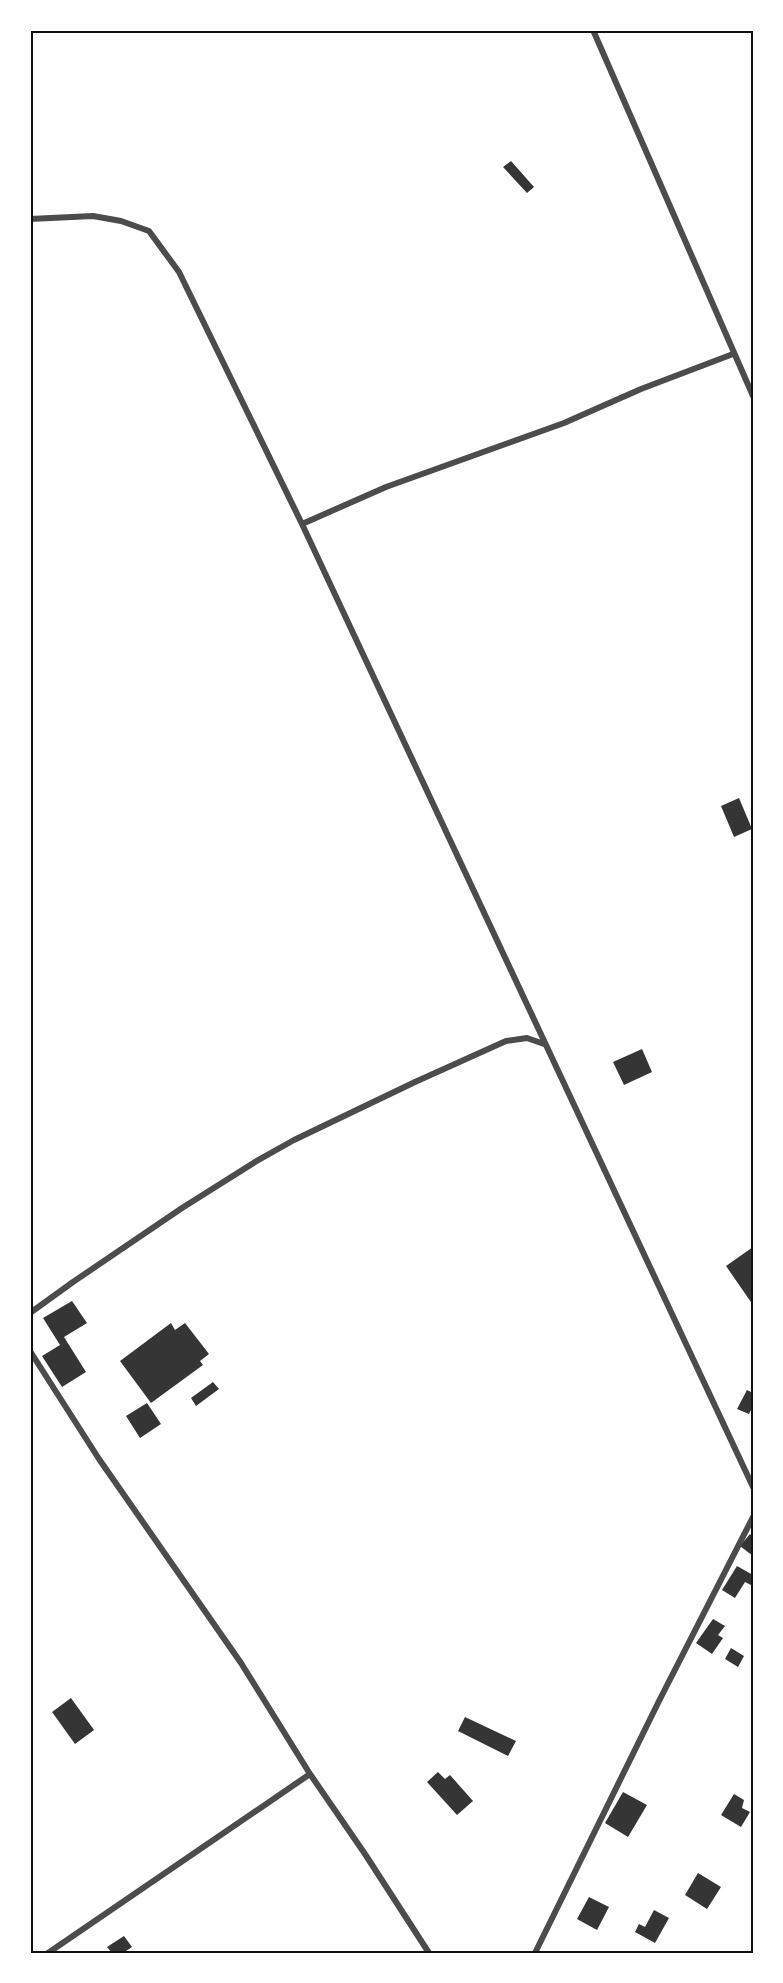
<svg xmlns="http://www.w3.org/2000/svg" width="783" height="1983" viewBox="0 0 783 1983" font-family="Helvetica,sans-serif">
<style>
.building{fill:#353535}
.lines{fill:none;stroke-linecap:round;stroke-linejoin:round}
.minor{stroke:#4c4c4c;stroke-width:6}
.neatline{fill:none;stroke:#111;stroke-width:2}
</style>
<rect width="100%" height="100%" fill="#fff"/>
<path class="building" d="M511,161l23,26 -7,6 -24,-26z
M739,798l13,31 -18,8 -13,-31z
M642,1049l10,23 -28,13 -11,-23z
M753,1247v58l-27,-39z
M72,1301l15,22 -23,14 22,35 -24,15 -20,-31 18,-11 -17,-27z
M171,1323l4,7 10,-7 24,31 -9,7 3,4 -52,38 -31,-42z
M213,1382l6,7 -23,17 -5,-8z
M747,1390l6,3v13l-4,8 -12,-5z
M147,1403l14,21 -21,14 -14,-22z
M750,1534l3,3v19l-13,-10z
M737,1566l16,9v7l-2,3 -6,-3 -10,16 -13,-8z
M713,1619l12,7 -7,9 5,3 -11,16 -16,-11z
M731,1648l13,8 -6,11 -13,-8z
M71,1698l23,32 -19,14 -23,-32z
M465,1717l51,24 -8,15 -50,-25z
M438,1772l7,7 5,-4 23,26 -16,14 -30,-33z
M623,1792l24,13 -19,32 -23,-14z
M734,1794l10,6 -2,8 8,4 -9,15 -20,-12z
M698,1873l23,14 -14,22 -22,-14z
M589,1897l20,10 -12,23 -20,-11z
M654,1910l15,8 -14,25 -20,-11 4,-8 6,3z
M124,1936l8,11 -9,6h-11l-5,-6z"/>
<g class="lines">
<path class="minor" d="M593,30l160,366
M30,219l63,-3 28,5 28,10 30,41 123,252 451,963
M302,524l84,-37 178,-64 77,-34 92,-35
M30,1313l43,-31 109,-74 73,-46 39,-22 121,-58 91,-41 21,-3 17,6
M30,1351l69,108 142,204 69,111 55,80 64,99
M48,1953l262,-179
M535,1953l124,-252 94,-184"/>
</g>
<rect width="783" height="1983" fill="none" stroke="#ffffff" stroke-width="63"/>
<rect x="32" y="32" width="720" height="1920" class="neatline"/>
</svg>
